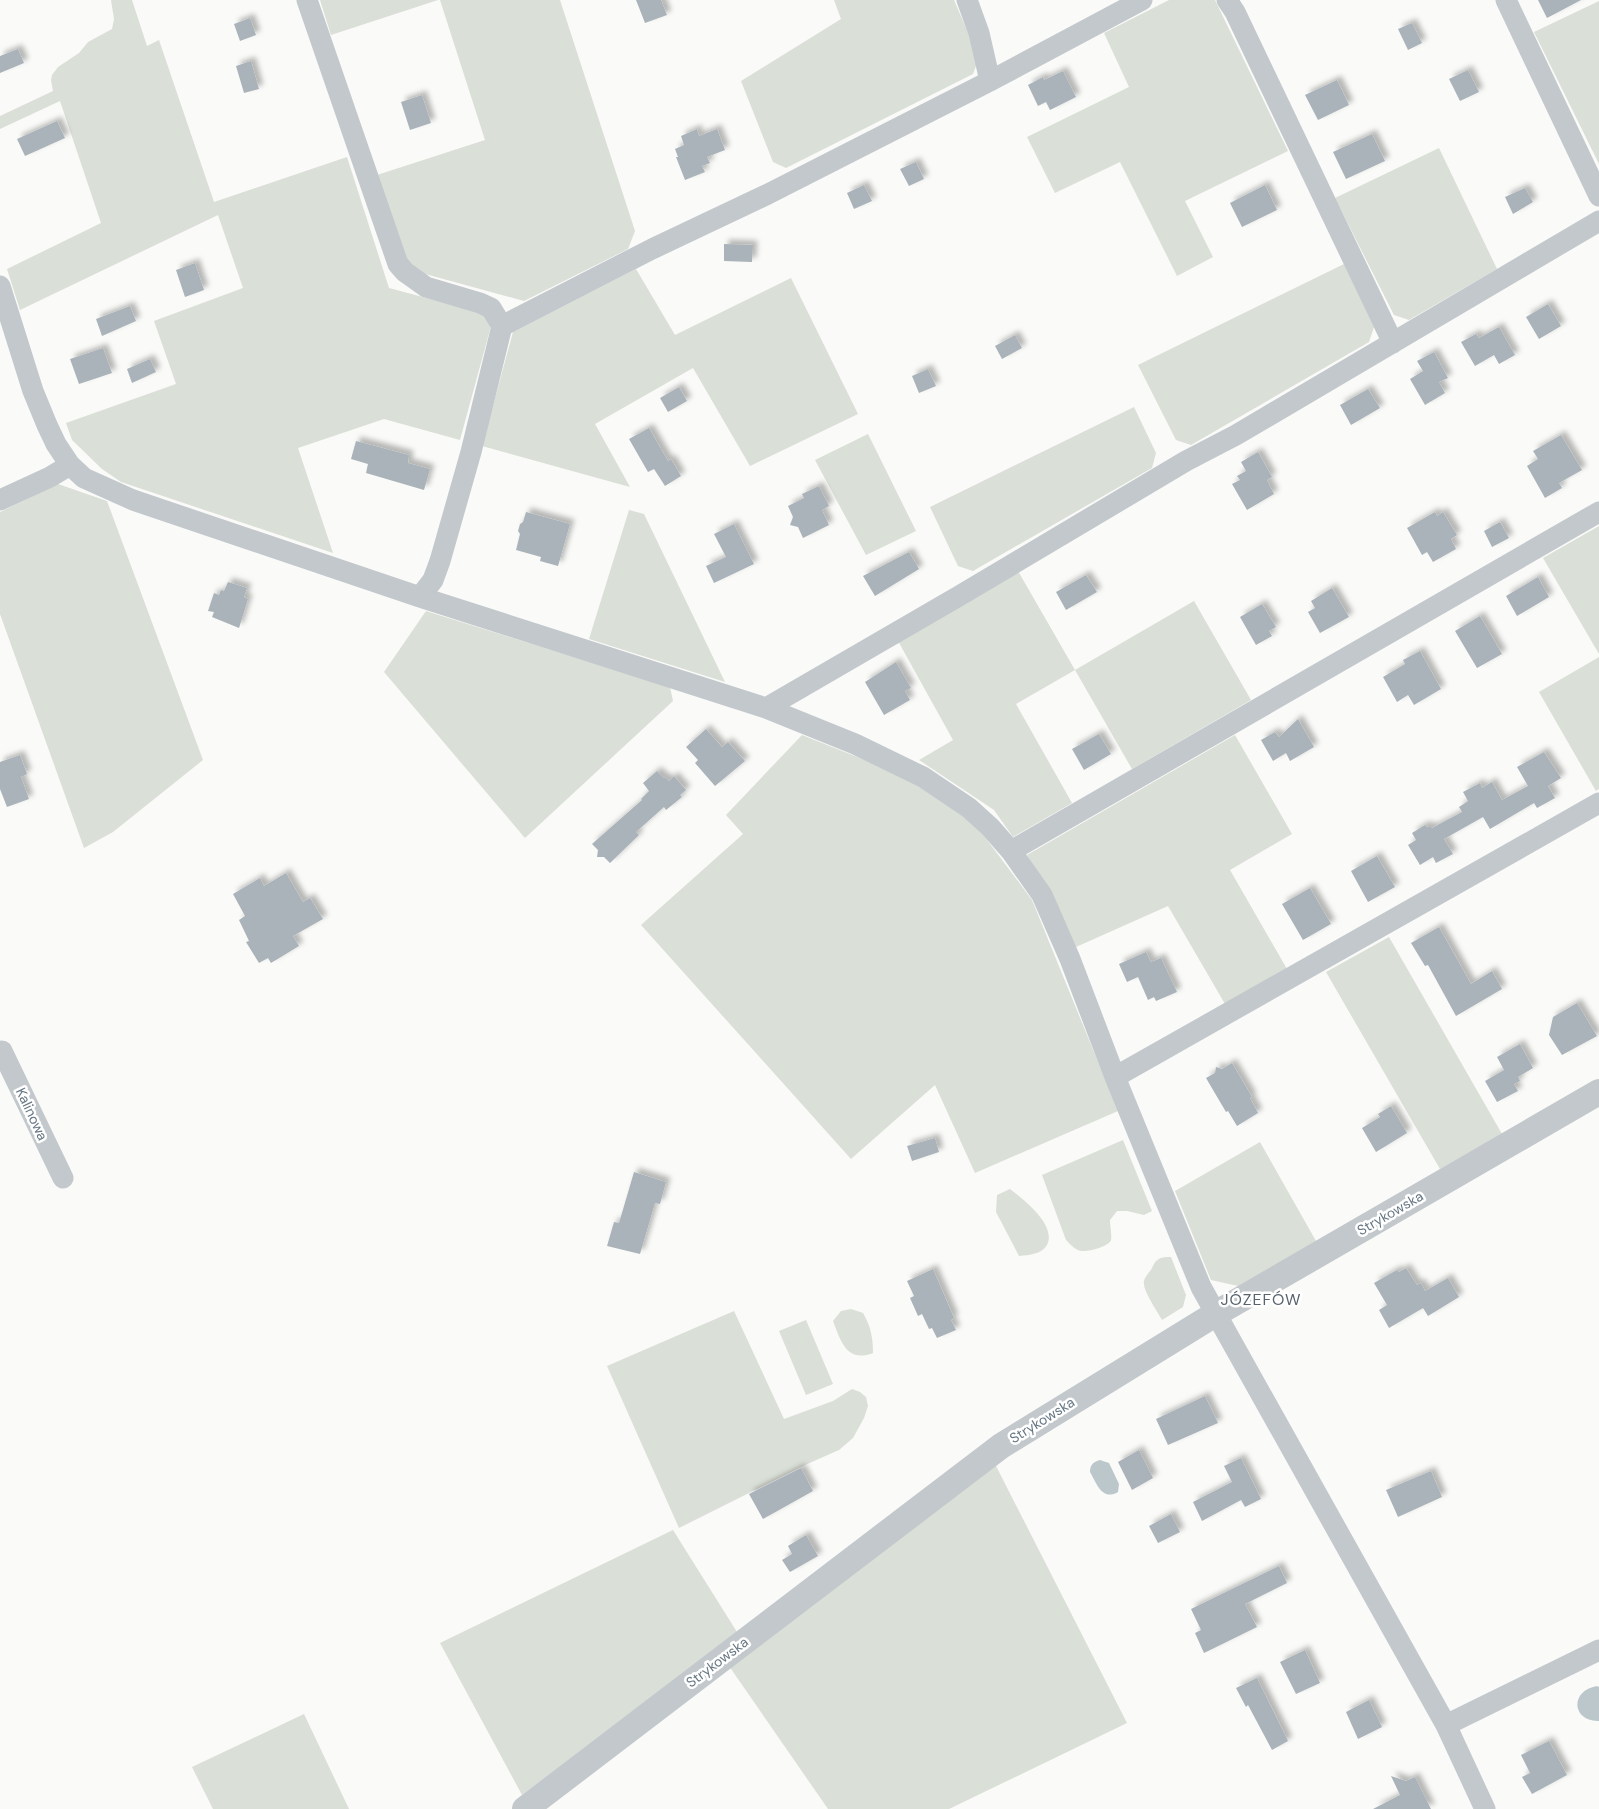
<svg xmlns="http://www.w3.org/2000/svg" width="1599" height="1809" viewBox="0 0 1599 1809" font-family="'DM Sans',sans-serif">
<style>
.green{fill:#dadfd7}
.water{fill:#bbc7cb}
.building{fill:#aab3b9;filter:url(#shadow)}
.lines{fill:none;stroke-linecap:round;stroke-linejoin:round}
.minor{stroke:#c3c8cc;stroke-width:21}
.tertiary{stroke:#c3c8cc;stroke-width:26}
.labels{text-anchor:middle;stroke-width:5;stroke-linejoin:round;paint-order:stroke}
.street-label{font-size:14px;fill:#657683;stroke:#fff}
.quarter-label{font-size:16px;letter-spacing:1px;fill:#57646e;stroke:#fff}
</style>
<defs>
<filter id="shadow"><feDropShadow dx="4.5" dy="-4.5" stdDeviation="2.5" flood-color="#0004"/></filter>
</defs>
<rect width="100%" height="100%" fill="#fafaf8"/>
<path class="green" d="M111,0h21l15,46 12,-6 55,162 133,-45 42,131 94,25 8,13 -31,114 -76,-21 -86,29 35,105 -212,-71 -19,-13 -30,-29 -6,-17 110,-39 -22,-63 89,-33 -25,-73 -198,95 -13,-41 94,-46 -41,-122 -60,28v-13l53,-25 -2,-11 1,-5 6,-8 21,-14 9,-11 24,-13 2,-10z
M320,0h118l-107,35z
M440,0h120l75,231 -7,18 -104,52 -117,-32 -30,-94 108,-35z
M834,0h120l25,58 -6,16 -187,94 -13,-6 -32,-81 100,-62z
M1169,0h46l73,151 -103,50 28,56 -36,19 -57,-114 -65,31 -28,-56 102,-50 -25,-54z
M1599,1v163l-65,-132z
M1439,148l58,121 -88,51 -15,-5 -59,-117z
M1344,264l30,63 -5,15 -178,103 -15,-5 -38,-75z
M636,269l39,66 116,-57 67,136 -108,52 -57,-98 -98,56 35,63 -148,-41 31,-114z
M1134,407l22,46 -4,15 -179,103 -15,-5 -28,-59z
M868,434l48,97 -50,24 -51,-95z
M58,484l49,17 96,259 -90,72 -29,16 -84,-234v-102z
M629,510l15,4 81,168 -136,-43z
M1599,526v128l-56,-96z
M1018,571l57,99 119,-69 57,99 -119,69 -57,-99 -59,34 56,99 -59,34 -19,-27 -75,-50 34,-20 -55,-99z
M426,611l244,76 3,14 -148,137 -141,-166z
M1599,657v132l-3,2 -57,-99z
M802,735l98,39 76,51 56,75 86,211 -143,62 -40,-88 -84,74 -210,-234 102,-91 -17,-19z
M1235,735l57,99 -62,36 57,99 -62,35 -57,-98 -92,41 -49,-92z
M1389,937l113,197 -62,35 -114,-197z
M1123,1140l29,71 -8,4 -17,-4h-10l-7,9c0,5 2,17 1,20 -1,6 -23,12 -29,11 -6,0 -12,-7 -16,-11l-24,-65z
M1260,1142l56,99 -78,45 -27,-6 -36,-89z
M1010,1189c14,11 47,36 37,56 -5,9 -18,10 -28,11l-23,-44 1,-17z
M1171,1257l15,38 -3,12 -21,13c-4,-8 -20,-30 -18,-39 1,-5 6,-9 8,-13 4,-10 9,-11 19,-11z
M851,1309l12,4c8,14 10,25 10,40 -26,10 -32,-11 -40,-32l8,-10z
M734,1311l50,108 49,-18 19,-12 8,3 6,5 2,9 -4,12 -11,20 -14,12 -34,15 -126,63 -72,-162z
M806,1320l27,64 -27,11 -27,-64z
M995,1464l132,259 -178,86h-121l-99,-143z
M673,1530l64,102 -215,163 -82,-152z
M304,1714l45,95h-136l-21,-42z"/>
<path class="water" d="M1100,1460l9,3 10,21 -1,8c-16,9 -21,-8 -28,-20 0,-7 3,-10 10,-12z
M1597,1686l2,1v34c-27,1 -30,-30 -2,-35z"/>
<path class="building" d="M636,0h25l6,15 -22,8z
M1538,0h43l-34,18z
M250,18l6,17 -16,6 -6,-17z
M1412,23l10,20 -14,7 -10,-21z
M18,49l6,14 -24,10v-17z
M251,61l8,28 -15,4 -8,-27z
M1468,70l11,22 -19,9 -11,-22z
M1063,71l13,26 -26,13 -4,-8 -8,4 -10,-21 15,-8 1,3z
M1337,80l12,25 -31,15 -13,-25z
M422,95l9,28 -21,7 -9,-28z
M57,121l8,17 -40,18 -8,-17z
M697,129l2,7 18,-7 8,21 -18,7 3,6 -8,3 3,6 -20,8 -9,-23h2l-3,-8 9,-4 -3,-9z
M1372,134l13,27 -39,18 -13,-27z
M916,162l8,17 -15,7 -9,-17z
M864,185l8,16 -18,8 -7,-16z
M1265,185l12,25 -35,17 -12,-24z
M1525,188l8,14 -20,12 -8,-17z
M724,244l29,1 -1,17 -28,-1z
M195,263l9,27 -19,7 -9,-27z
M1548,304l13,22 -22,13 -13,-22z
M130,306l6,15 -34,15 -6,-17z
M1499,327l16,28 -16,9 -5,-9 -19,11 -14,-24 15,-8 3,4z
M1015,335l7,13 -20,11 -7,-13z
M103,348l9,25 -33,11 -9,-25z
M1434,352l14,26 -9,4 6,11 -20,12 -15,-26 13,-8 -6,-10z
M150,359l6,13 -24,11 -5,-14z
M928,369l8,17 -17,7 -7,-17z
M679,387l8,14 -19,11 -8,-14z
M1368,389l12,19 -29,17 -11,-20z
M649,428l19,33 3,-2 10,17 -16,10 -11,-17 -6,3 -19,-33z
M1561,435l21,35 -23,13 3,5 -17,10 -18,-32 11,-7 -5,-8z
M356,441l53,14 -1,8 22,6 -6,21 -58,-17 2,-9 -17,-5z
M1258,452l14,25 -5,3 7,14 -27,16 -15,-26 8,-4 -3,-4 9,-5 -5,-9z
M819,486l10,20 -7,4 7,15 -26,13 -5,-11 -8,-2 3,-8 -5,-11 16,-8 -2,-4z
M526,512l44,12 -12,42 -18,-5 1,-4 -25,-7 4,-16 -2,-3 2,-7 3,-2z
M1435,512l2,4 6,-4 14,23 -6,4 5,10 -23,13 -6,-10 -5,3 -15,-27z
M1500,522l9,16 -17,9 -8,-16z
M734,524l20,40 -40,19 -8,-17 20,-9 -12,-23z
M909,552l10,17 -44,27 -12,-20z
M1086,575l11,17 -31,18 -10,-18z
M1538,577l11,20 -32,19 -11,-20z
M228,582l19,6 -3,9 4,2 -9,29 -27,-11 2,-5 -6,-1 6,-18 5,2 2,-5 3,1z
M1332,588l17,29 -29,16 -12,-21 7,-4 -4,-7z
M1262,604l14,23 -7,4 3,5 -16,9 -16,-28z
M1480,616l22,38 -25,14 -22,-37z
M1420,651l21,38 -27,16 -6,-10 -11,7 -14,-25 22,-13 -2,-4z
M896,662l15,26 -6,3 5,9 -26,15 -19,-33z
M1298,719l16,28 -24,14 -4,-8 -13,8 -12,-21 14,-8 4,5z
M706,729l16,18 6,-5 17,19 -30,25 -20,-23 3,-3 -12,-13z
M1099,734l12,20 -27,16 -12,-21z
M1544,752l17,26 -13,8 7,12 -18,10 -3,-5 -44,26 -7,-12 -39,22 9,15 -17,9 -3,-6 -13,8 -12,-20 8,-5 -4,-7 13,-8 2,2 3,-1 2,2 30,-16 -3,-5 9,-6 -5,-9 17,-9 2,5 10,-6 10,18 26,-14 -11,-19z
M20,755l7,19 -6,3 8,22 -22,8 -7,-18v-27z
M657,771l7,7 1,-1 4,4 5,-5 12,14 -6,5 2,2 -16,13 -2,-3 -28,25 3,3 -29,28 -6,-6h-7l1,-7 -6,-6 50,-44 -1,-1 8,-8 -6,-8z
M1377,856l18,31 -27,15 -17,-31z
M286,873l17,29 7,-4 13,21 -30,17 6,10 -28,17 -3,-5 -9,5 -13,-21 3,-1 -10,-21 6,-4 -12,-22 27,-16 4,8z
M1310,888l21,36 -28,16 -21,-36z
M1439,927l32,57 21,-13 10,18 -46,27 -28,-51 -3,1 -14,-23z
M1146,952l5,10 10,-4 16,34 -21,9 -2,-4 -6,3 -10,-23 -11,5 -8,-18z
M1577,1003l20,33 -35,19 -13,-20 4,-18z
M1520,1044l13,24 -15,9 2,4 -6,3 4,7 -21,11 -12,-21 19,-11 -7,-13z
M1232,1063l20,34 -2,1 8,15 -21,13 -9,-15 -2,1 -20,-34 9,-5 1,-6 6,2z
M1391,1106l16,27 -31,19 -14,-24 18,-11 -2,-3z
M935,1138l4,14 -27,9 -5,-15z
M634,1172l32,10 -6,22 -5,-1 -15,51 -33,-8 7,-24 5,1z
M1406,1268l11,17 4,-2 4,8 23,-13 11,19 -31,19 -5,-8 -34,20 -10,-18 8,-5 -13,-22 23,-13 2,2z
M933,1269l21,49 -3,2 5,10 -19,8 -5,-10 -3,1 -7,-15 -4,2 -8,-18 4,-2 -7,-15z
M1205,1396l13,27 -50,22 -12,-26z
M1139,1450l14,28 -21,12 -14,-28z
M1241,1458l20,41 -16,8 -4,-7 -39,21 -9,-19 39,-20 -8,-16z
M801,1468l12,23 -50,28 -14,-25z
M1431,1471l11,26 -44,20 -12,-27z
M1171,1514l9,18 -22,11 -9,-17z
M806,1535l12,21 -28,16 -8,-12 10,-6 -4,-8z
M1279,1566l8,17 -42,21 12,23 -53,26 -9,-20 6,-3 -10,-21z
M1305,1650l15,33 -24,11 -16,-32z
M1257,1678l31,63 -16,9 -24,-45 -2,2 -10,-19z
M1369,1700l13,27 -24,12 -12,-27z
M1549,1741l18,34 -35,19 -10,-17 8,-4 -9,-18z
M1391,1776l15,5 9,-4 16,32h-58l27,-14z"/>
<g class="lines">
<path class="minor" d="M307,0l91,264 7,8 21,15 54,16 11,5 11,18 -31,126 -31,109 -7,19 -13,17
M967,0l12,33 11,48
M1227,0l8,12 158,331
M1506,0l93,196
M0,286l33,105 14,34 9,19 14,21 14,13 49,22 287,97 346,111 89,36 68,33 46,31 21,19 21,24 31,44 28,64 45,118 86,210 245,438 39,84
M502,326l150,-77 116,-55 222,-113 152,-81
M0,500l50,-23 20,-12
M766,708l193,-112 227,-135 50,-26 363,-214
M1011,851l588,-339
M0,1053l2,-2 61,127
M1115,1077l484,-274
M1446,1725l153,-75"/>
<path class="tertiary" d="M525,1809l476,-363 216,-133 382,-221"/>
</g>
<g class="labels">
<g class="street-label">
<text transform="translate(32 1114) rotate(65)" y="5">Kalinowa</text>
<text transform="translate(1390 1213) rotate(-30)" y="5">Strykowska</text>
<text transform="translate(1042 1420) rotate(-32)" y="5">Strykowska</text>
<text transform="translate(717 1662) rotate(-37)" y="5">Strykowska</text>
</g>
<g class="quarter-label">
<text x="1261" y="1305">JÓZEFÓW</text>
</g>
</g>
</svg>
